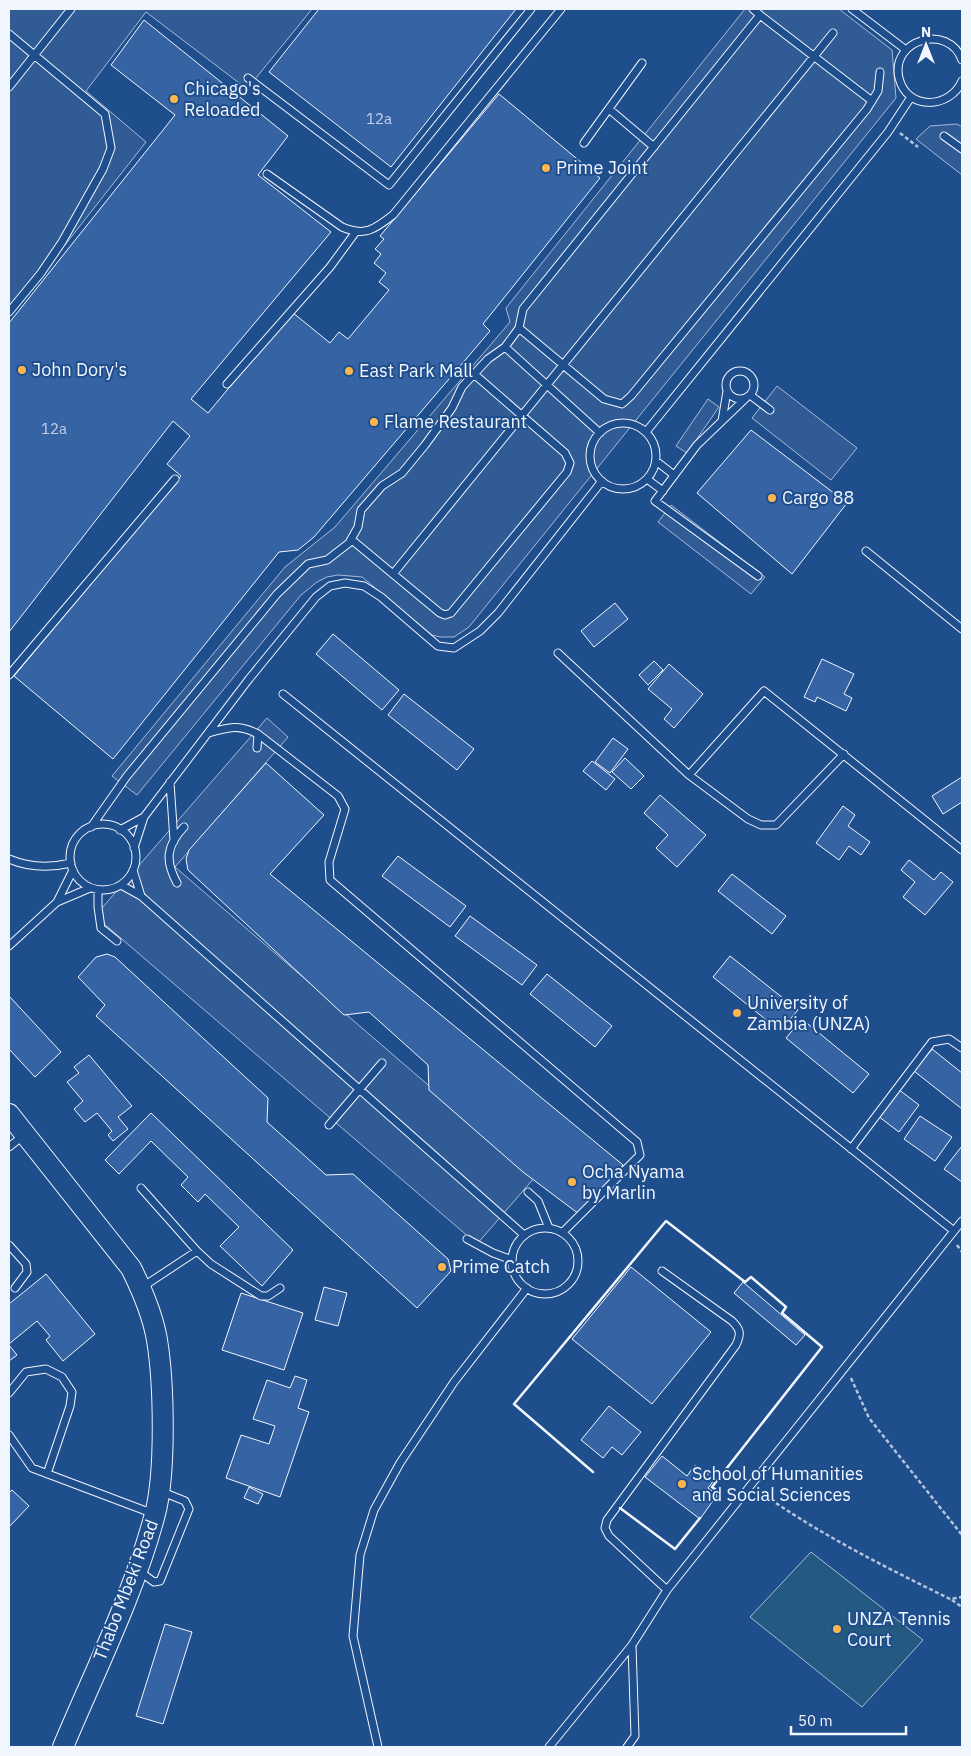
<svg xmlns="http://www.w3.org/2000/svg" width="971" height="1756" viewBox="0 0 971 1756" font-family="'IBM Plex Sans',sans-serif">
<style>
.green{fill:#245a82;stroke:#a8bbd7}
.parking{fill:#305b95;stroke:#a8bbd7}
.building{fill:#3563a3;stroke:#f2f6ff}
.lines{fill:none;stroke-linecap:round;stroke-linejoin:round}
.lane-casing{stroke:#f2f6ff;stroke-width:9}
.secondary-casing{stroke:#f2f6ff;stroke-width:22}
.path{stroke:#b3c4dc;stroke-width:2.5;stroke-dasharray:4 2.5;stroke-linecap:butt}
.lane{stroke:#1f4e8c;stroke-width:7}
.secondary{stroke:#1f4e8c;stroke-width:20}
.wall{stroke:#f2f6ff;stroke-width:2.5}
.poi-dot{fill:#ffb74d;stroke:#1f4e8c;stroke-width:2}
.labels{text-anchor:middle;stroke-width:4;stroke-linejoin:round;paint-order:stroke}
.number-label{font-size:15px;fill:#c3d1e8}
.poi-label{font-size:18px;fill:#f2f6ff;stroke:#1f4e8c;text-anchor:start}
.street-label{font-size:18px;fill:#f2f6ff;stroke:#1f4e8c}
</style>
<rect width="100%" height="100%" fill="#1f4e8c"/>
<path class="green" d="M811,1552l112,88 -61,67 -112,-90z"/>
<path class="parking" d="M9,9h303l-65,80 -101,-77 -60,79 60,51 -137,174z
M745,9h94l53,41 4,48 -427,529 -15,10h-14l-8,-2 -70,-58 -24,-2 -11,2 -10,5 -16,13 -164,200 -25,-19 173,-209 50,-40 175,-205 -4,-14z
M957,124l5,3v48l-46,-36 14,-13z
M777,386l80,62 -26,32 -79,-62z
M708,399l11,8 -32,46 -11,-7z
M671,505l94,72 -14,17 -93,-72z
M267,718l21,19 -113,130 360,310 -58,67 -382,-328z"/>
<path class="building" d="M319,9h197l-125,158 -122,-95z
M144,20l144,116 -30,39 73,57 -140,167 17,14 84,-101 38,31 9,-11 9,7 41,-49 -10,-8 7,-9 -12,-10 7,-9 -6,-5 9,-10 -4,-3 119,-142 101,84 -117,146 7,7 -176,206 -16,13 -19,2 -166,207 -99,-83 167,-200 -14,-12 23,-28 -17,-15 -164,211v-309l166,-208 -64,-50z
M751,430l96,73 -55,71 -95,-81z
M615,603l13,16 -34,28 -13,-16z
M333,634l66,56 -17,20 -66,-56z
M822,659l32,15 -10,20 8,4 -6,13 -29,-14 -2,5 -11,-5z
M654,661l9,9 -15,15 -9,-10z
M669,664l34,30 -29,34 -10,-9 8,-10 -24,-20z
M404,694l70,55 -17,21 -69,-55z
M613,738l15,11 -18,24 -15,-11z
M625,758l19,18 -13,13 -19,-17z
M592,761l23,18 -9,11 -23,-19z
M266,763l58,52 -54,59 353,291 -44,49 -56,-42 -94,-82 -1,-25 -59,-53 -25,3 -156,-145 -2,-11 3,-9z
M962,777v25l-19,12 -11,-18z
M660,795l46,40 -29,32 -21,-19 12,-13 -24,-22z
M843,806l12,9 -7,11 22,16 -9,13 -12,-9 -10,14 -23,-17z
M398,856l68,50 -16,21 -68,-51z
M909,860l25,20 7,-8 12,10 -28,33 -22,-18 12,-15 -14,-12z
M732,874l54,42 -14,18 -54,-43z
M470,916l67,49 -15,20 -67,-49z
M107,954l8,3 153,141 -1,24 59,53 27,-1 95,85 3,12 -34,37 -321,-292 9,-11 -27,-28 18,-20z
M730,956l68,54 -18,21 -67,-54z
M547,974l65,52 -17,21 -65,-53z
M9,996l52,56 -26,25 -26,-28z
M802,1019l67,55 -16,19 -67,-55z
M932,1049l30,24v36l-48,-38z
M89,1055l43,51 -14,11 10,12 -15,12 -5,-6 4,-4 -15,-18 -12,9 -11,-13 9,-8 -16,-19 12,-9 -5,-6z
M898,1089l21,16 -20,27 -21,-16z
M151,1113l142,137 -31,36 -42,-40 19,-19 -34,-33 -7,8 -17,-17 7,-8 -37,-36 -32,33 -14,-14z
M920,1116l32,21 -17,24 -31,-22z
M962,1146v36l-18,-13z
M631,1267l80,65 -59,72 -80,-65z
M46,1274l49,60 -32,27 -17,-21 4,-4 -13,-15 -28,23v-40z
M743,1282l62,53 -9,10 -62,-52z
M324,1287l23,6 -9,33 -23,-6z
M241,1293l62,20 -19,57 -62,-20z
M9,1345l8,10 -8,6z
M295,1376l12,4 -9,28 11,4 -29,85 -54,-19 15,-43 28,9 6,-18 -22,-7 14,-39 23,8z
M609,1406l32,26 -19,23 -10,-8 -9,11 -22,-18z
M662,1456l25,20 8,-11 20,14 -7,9 9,7 -17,24 -55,-42z
M249,1487l14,7 -5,10 -14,-6z
M12,1490l17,16 -20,21v-34z
M165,1624l27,8 -29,92 -27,-8z"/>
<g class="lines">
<g class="lane-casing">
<path id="lane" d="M852,9l54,41
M760,15l112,86
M9,34l96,80 6,34 -8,21 -41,73 -21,31 -32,39
M962,60c-13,-37 -72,-21 -63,18 8,33 51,31 63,3
M248,78l141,107 142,-176
M9,87l62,-78
M609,109l45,38
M944,136l18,13
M584,143l58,-80
M267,174l75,53c23,10 33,2 51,-12l168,-206
M519,328l85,71 18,5 9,-8 236,-287 11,-18 2,-19
M505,347l95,86
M726 385a14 14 0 1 1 28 0a14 14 0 1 1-28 0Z
M227,384l103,-117 25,-34
M750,395l20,15
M746,398l-49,47 -42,56 103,75
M722,421l5,-30
M590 456a33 33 0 1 1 66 0a33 33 0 1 1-66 0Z
M646,432l242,-300 23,-35
M656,461l18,14
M647,479l16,12
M352,540l88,73 5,2 6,-2 116,-141 3,-9 -5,-10 -91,-79
M866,551l96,78
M393,574l440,-541
M558,653l131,122 59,44 13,6h15l68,-71
M9,675l166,-196
M283,694l671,537
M208,733c21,-6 31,-9 50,1l-1,14
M258,734l80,62 7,13 -16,53 1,18 307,262 3,13 -78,78
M689,775l75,-84 198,159
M170,782l4,59
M70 857a33 33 0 1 1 66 0a33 33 0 1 1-66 0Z
M91,827l36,-51 150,-182 31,-30 19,-4 22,-17 9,-16 3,-17 21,-24 20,-13 23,-28 27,-37 10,-21 26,-28 17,-12 14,-19 4,-19 237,-294 -7,-6
M120,830l24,-13
M134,848l10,-31 105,-138 67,-82 14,-11 15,-3 19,3 17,11 57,49 16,2 26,-17 18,-18 104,-132
M9,859c19,8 41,9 62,4
M133,870l8,26
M177,883c-12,-22 -11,-37 7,-56
M121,885l20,11 383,339
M98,890v17l3,21 16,13
M57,902l16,-32
M9,946l48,-44 33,-14
M329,1125l53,-62
M9,1147l15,-12
M851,1149l81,-107 17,-3 13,9
M141,1188l56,63
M528,1192l10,9 11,27
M512 1261a33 33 0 1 1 66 0a33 33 0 1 1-66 0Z
M467,1239l26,14 19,7
M9,1245l17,19 1,8 -12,16
M662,1271l70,50c9,9 9,13 4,24l-129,175 -2,8 4,8 58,54
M141,1288l56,-37 14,13 50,32h7l12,-8
M9,1393l17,-21 20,-3 16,8 10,15 -2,14 -23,68
M9,1435l23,33 122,46
M139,1571l15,11 6,-1 29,-72 -4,-8 -25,-10
M378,1747l-25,-111 7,-81 14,-45 26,-47 54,-81 73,-94
M549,1747l83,-102
M627,1747l8,-11 -3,-91 35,-55 295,-369"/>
</g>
<g class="secondary-casing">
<path id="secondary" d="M9,1114l122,154c11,22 22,48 26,72 7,43 9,132 -2,174 -20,77 -61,159 -92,233"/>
</g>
<path class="path" d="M900,133l18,14
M957,1245l5,7
M851,1378l18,40 93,117
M760,1492c59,42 125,75 190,107l12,-2
M952,1600l10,7"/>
<use href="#lane" class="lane"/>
<use href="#secondary" class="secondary"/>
<path class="wall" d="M593,1472l-79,-68 152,-183 79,61 6,-5 35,30 -4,6 40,34 -110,140 8,6 -5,7
M620,1508l55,41 25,-31"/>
</g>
<g class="poi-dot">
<circle cx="174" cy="99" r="5"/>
<circle cx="546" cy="168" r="5"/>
<circle cx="22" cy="370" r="5"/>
<circle cx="349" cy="371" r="5"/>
<circle cx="374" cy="422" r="5"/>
<circle cx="772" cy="498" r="5"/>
<circle cx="737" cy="1013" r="5"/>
<circle cx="572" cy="1182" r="5"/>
<circle cx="442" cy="1267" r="5"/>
<circle cx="682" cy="1484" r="5"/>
<circle cx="837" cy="1629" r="5"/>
</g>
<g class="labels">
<g class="number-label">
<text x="379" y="124">12a</text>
<text x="54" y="434">12a</text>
</g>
<g class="poi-label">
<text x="184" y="95">Chicago's<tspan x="184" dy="21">Reloaded</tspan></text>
<text x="556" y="174">Prime Joint</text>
<text x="32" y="376">John Dory's</text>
<text x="359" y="377">East Park Mall</text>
<text x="384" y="428">Flame Restaurant</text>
<text x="782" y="504">Cargo 88</text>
<text x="747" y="1009">University of<tspan x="747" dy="21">Zambia (UNZA)</tspan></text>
<text x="582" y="1178">Ocha Nyama<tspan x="582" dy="21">by Marlin</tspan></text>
<text x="452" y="1273">Prime Catch</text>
<text x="692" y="1480">School of Humanities<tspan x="692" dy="21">and Social Sciences</tspan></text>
<text x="847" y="1625">UNZA Tennis<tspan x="847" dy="21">Court</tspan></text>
</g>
<g class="street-label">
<text transform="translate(126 1590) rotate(-69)" y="6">Thabo Mbeki Road</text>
</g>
</g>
<rect width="971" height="1756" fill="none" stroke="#f2f6ff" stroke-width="20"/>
<g transform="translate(926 45)" stroke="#1f4e8c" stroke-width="4" paint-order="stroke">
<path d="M0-4L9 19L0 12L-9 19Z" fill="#f2f6ff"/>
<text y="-8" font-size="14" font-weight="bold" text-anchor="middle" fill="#f2f6ff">N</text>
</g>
<path d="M791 1726v8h115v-8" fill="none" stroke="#f2f6ff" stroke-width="2.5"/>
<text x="798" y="1726" font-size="15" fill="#f2f6ff" stroke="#1f4e8c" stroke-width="4" paint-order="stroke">50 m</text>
</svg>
